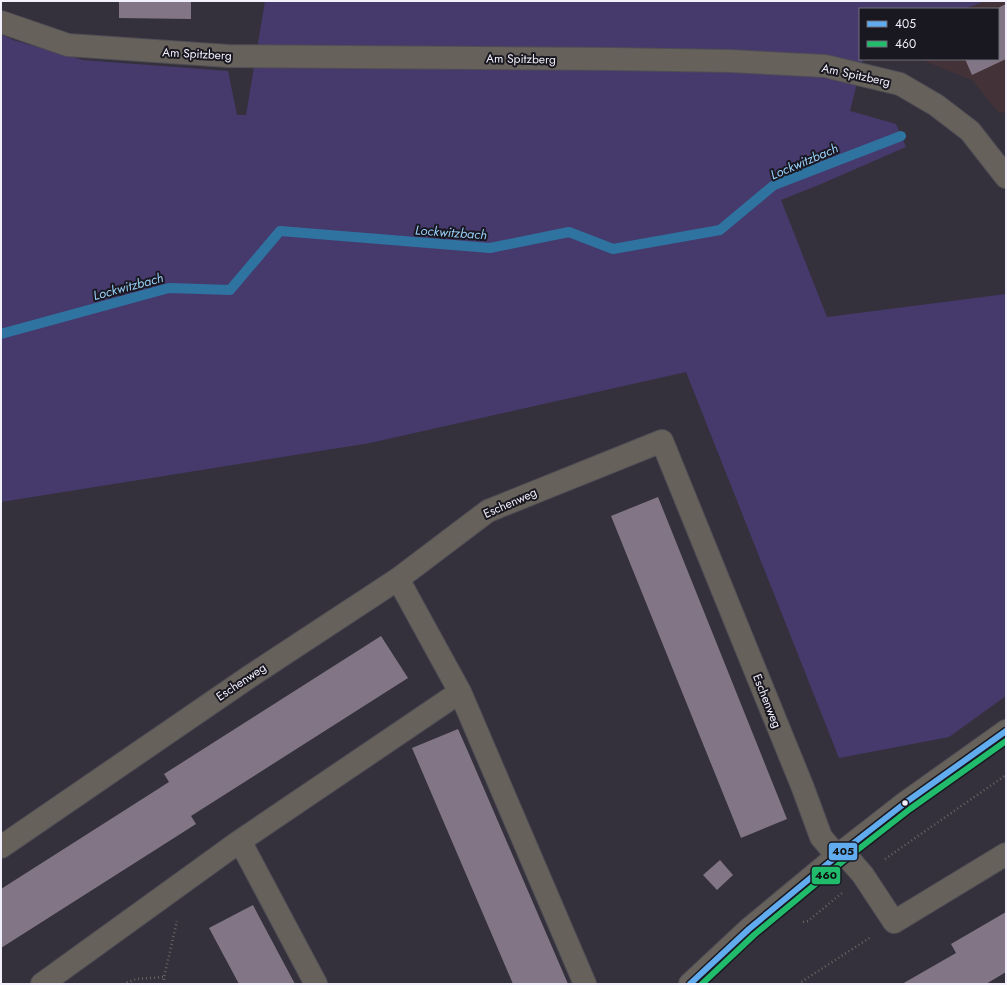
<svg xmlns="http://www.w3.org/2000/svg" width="1007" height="985" viewBox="0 0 1007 985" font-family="Jost,sans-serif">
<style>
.industrial{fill:#443239}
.green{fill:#463a6c}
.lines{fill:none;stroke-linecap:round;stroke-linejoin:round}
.stream{stroke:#2f73a0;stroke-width:10}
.building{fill:#827686}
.minor-casing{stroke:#4f4d56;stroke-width:24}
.tertiary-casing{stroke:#4f4d56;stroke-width:24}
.path{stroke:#686563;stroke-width:2.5;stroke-dasharray:1 3;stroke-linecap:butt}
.minor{stroke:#66615a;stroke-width:22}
.tertiary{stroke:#66615a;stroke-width:22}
.bus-1-casing{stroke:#191720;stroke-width:9}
.bus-2-casing{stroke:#191720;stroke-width:9}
.bus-1{stroke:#60acee;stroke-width:6}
.bus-2{stroke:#20bc6c;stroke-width:6}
.bus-dot{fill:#f2f0fc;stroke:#191720;stroke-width:1.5}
.labels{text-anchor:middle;stroke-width:4;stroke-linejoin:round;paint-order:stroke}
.street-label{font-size:12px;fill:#f2f0fc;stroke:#191720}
.water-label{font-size:13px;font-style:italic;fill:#98cff8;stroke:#191720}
.line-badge{stroke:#191720;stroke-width:1.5}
.pale-badge-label{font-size:11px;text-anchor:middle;font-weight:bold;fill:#111}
</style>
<rect width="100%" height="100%" fill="#34313c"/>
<path class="industrial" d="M986,1h20v112l-8,-1 -26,-32 -53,-21h79v-50h-34z"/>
<path class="green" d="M265,1h721l-22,8h-104v50h3l-13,52 46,13 10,23 -85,37 -40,16 46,117 179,-23v402l-57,41 -110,21 -153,-386 -316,71 -369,59v-468l12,6 70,20 145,11 9,44h9z"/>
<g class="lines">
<path class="stream" d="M1,334l168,-46 61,2 50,-59 210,17 79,-16 44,17 107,-19 54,-45 127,-49"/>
</g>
<path class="building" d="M119,1h72v18l-72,-1z
M1006,4v55l-34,16 -7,-16h33v-51z
M658,497l129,322 -46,19 -130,-322z
M381,636l27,42 -217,138 5,8 -195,124v-59l168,-107 -5,-8z
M458,729l11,25 99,230h-55l-101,-236z
M720,860l13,15 -16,15 -14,-15z
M253,905l11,21 31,58h-56l-30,-56z
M1006,912v60l-20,12h-84l54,-31 -5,-9z"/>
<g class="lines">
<g class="minor-casing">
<path id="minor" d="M398,579l62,113 125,292
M240,841l76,143
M1,847l248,-170 149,-98 90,-68 174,-70 141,347 18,49 16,19
M843,852l20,23 31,47 112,-68
M42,984l198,-143 220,-149"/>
</g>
<g class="tertiary-casing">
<path id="tertiary" d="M1,22l67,23 160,11 384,3 118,2 95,5 75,18 36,21 34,26 36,46
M690,984l59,-55 88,-73 68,-53 101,-72"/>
</g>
<path class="path" d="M885,859l121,-84
M803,922l5,-1 34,-28
M123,984l13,-5 28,-2
M164,984v-7l13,-56
M798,984l73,-47"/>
<use href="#minor" class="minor"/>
<use href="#tertiary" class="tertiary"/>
<g class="bus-1-casing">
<path id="bus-1" d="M690,984l59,-55 88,-73 68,-53 101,-72"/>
</g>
<g class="bus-2-casing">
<path id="bus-2" d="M702,984l52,-49 88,-73 68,-53 96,-68"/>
</g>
<use href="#bus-1" class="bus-1"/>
<use href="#bus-2" class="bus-2"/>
</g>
<circle class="bus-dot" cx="905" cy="803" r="3.5"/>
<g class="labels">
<g class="street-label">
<text transform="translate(197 54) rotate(3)" y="4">Am Spitzberg</text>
<text transform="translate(521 59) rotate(1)" y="4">Am Spitzberg</text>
<text transform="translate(856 75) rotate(12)" y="4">Am Spitzberg</text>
<text transform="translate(510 503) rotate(-24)" y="4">Eschenweg</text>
<text transform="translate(241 682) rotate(-34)" y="4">Eschenweg</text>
<text transform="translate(767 701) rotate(68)" y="4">Eschenweg</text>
</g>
<g class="water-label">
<text transform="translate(804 161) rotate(-23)" y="5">Lockwitzbach</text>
<text transform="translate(451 232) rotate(4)" y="5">Lockwitzbach</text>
<text transform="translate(128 286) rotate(-15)" y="5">Lockwitzbach</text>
</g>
</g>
<g class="line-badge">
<rect x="828" y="842" width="30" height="19" rx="4" fill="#60acee"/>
<rect x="811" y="866" width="30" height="19" rx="4" fill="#20bc6c"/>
</g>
<g class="pale-badge-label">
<text x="843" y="855">405</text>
<text x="826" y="879">460</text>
</g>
<rect width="1007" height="985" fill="none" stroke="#f2f0fc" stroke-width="4"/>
<rect x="859" y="8" width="140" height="52" fill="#191720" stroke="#706e78"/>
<rect x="867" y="21" width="20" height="6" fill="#60acee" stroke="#706e78"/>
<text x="895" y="28" font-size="12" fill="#f2f0fc">405</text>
<rect x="867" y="41" width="20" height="6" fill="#20bc6c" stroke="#706e78"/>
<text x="895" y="48" font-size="12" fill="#f2f0fc">460</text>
</svg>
